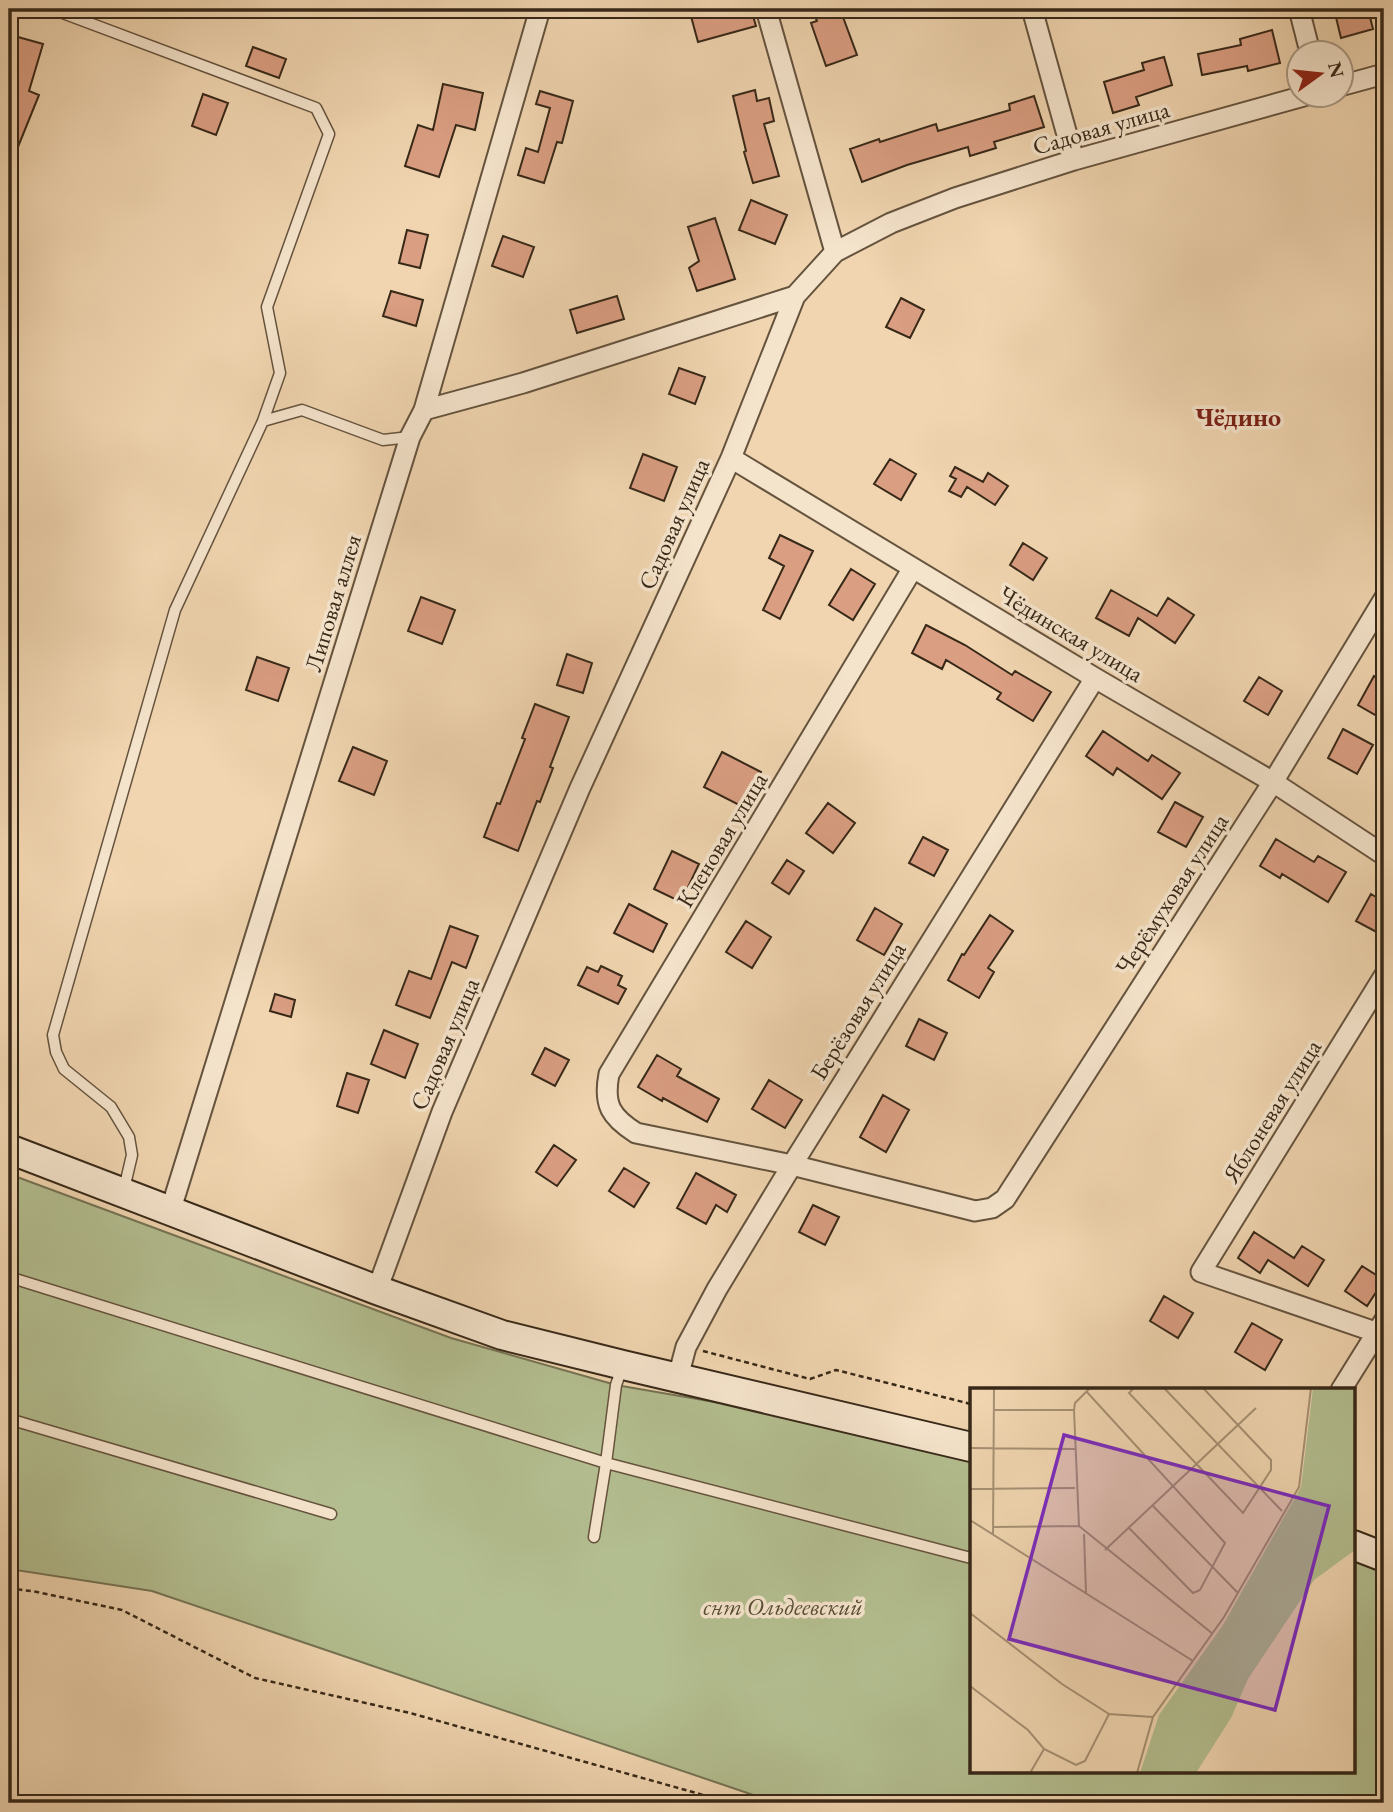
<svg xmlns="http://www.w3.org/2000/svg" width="1393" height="1812" viewBox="0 0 1393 1812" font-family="'EB Garamond',serif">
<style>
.green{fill:#b3be90;stroke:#757354;stroke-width:2}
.building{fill:#da9e82;stroke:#372818;stroke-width:2}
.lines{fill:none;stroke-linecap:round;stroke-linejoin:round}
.lane-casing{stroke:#65533e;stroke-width:13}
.street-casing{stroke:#65533e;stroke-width:23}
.secondary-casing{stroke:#372818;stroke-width:32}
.path{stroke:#372818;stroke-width:2.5;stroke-dasharray:5 3.5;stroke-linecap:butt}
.lane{stroke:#f5e4cc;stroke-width:10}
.street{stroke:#f5e4cc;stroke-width:19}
.secondary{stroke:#f5e4cc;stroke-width:28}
.labels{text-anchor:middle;stroke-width:7;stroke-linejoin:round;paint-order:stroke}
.street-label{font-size:24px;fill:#372818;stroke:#f5e4cc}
.park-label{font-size:24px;font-style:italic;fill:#564e36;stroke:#f5e4cc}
.neighbourhood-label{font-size:26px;font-weight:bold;fill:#7a1f14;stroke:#f5e4cc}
.inset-road{fill:none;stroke:#a69073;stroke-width:2}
.view{fill:#7b2cbf;fill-opacity:0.15;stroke:#7b2cbf;stroke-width:3.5}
.inset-edge{fill:none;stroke:#372818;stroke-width:3.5}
</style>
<rect width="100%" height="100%" fill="#f0d5b0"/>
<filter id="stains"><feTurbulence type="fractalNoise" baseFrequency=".00286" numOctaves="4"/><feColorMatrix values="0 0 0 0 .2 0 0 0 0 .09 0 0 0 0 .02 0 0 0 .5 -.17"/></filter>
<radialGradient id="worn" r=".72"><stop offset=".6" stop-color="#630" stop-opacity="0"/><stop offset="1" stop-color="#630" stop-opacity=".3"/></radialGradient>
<path class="green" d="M9,1174l442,164 165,47 162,28 193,47v312h382v-213l31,11v233h-607l-625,-212 -143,-22z"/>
<path class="building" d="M689,9h62l5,17 -58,16z
M812,9h28l17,46 -31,11 -15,-43 6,-2z
M1334,9h34l5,20 -32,9z
M1272,30l8,33 -32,8 -1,-5 -45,9 -4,-21 43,-9 -1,-6z
M18,37l25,7 -14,47 10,4 -30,74v-100z
M253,47l33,12 -7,19 -33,-12z
M1164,57l8,28 -36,12 3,8 -26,8 -9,-31 40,-12 -2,-7z
M443,84l40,9 -8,37 -19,-5 -17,52 -34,-11 13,-41 15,5z
M755,90l2,11 12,-3 5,23 -10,3 15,52 -26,7 -9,-31 2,-1 -13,-55z
M540,91l33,10 -11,42 -5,-1 -13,41 -26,-8 8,-27 12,4 12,-44 -14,-4z
M203,94l25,9 -12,32 -24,-9z
M1034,96l10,31 -50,15 2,6 -26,8 -2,-9 -61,18 -45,17 -12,-33 29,-10 1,3 56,-18 2,7 72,-21 -1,-6z
M751,200l36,15 -12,29 -36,-14z
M715,218l20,61 -38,12 -8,-23 10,-7 -11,-34z
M407,230l21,5 -8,33 -21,-5z
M503,236l31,11 -11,30 -31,-11z
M391,291l32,9 -7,26 -33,-10z
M617,296l7,23 -47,14 -7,-23z
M901,298l23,12 -14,28 -24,-11z
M679,368l26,9 -10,27 -26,-10z
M643,454l34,13 -13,34 -34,-13z
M890,459l26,15 -15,26 -27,-16z
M955,467l28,15 5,-9 20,13 -13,19 -28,-18 -6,10 -12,-6 7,-12 -6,-3z
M780,535l33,16 -33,68 -17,-9 21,-44 -15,-8z
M1023,543l24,15 -14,22 -23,-15z
M851,569l24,15 -22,36 -24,-15z
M1111,590l46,26 11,-18 26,17 -19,28 -37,-25 -9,18 -33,-18z
M421,597l34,13 -13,34 -34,-13z
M926,625l39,20 47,30 3,-4 36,21 -18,29 -36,-22 4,-6 -55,-33 -4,9 -30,-16z
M567,654l25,9 -9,30 -26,-8z
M257,657l32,11 -11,33 -32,-11z
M1374,676l10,6v38l-26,-15z
M1259,677l23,14 -14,24 -24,-14z
M535,704l34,13 -19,50 3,1 -13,34 -3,-1 -19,50 -34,-14 13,-34 3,1 25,-65 -3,-1z
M1343,729l30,16 -16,29 -29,-16z
M1103,731l45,30 4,-6 28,18 -18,26 -45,-31 -4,7 -27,-19z
M353,747l34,14 -13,34 -35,-14z
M722,752l39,20 -18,35 -39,-20z
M1175,802l28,15 -17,30 -28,-15z
M828,803l27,20 -22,30 -27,-20z
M923,837l25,13 -14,26 -25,-13z
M1276,839l38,23 4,-6 28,16 -18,30 -46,-28 -2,4 -20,-12z
M672,851l27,13 -18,38 -27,-13z
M787,860l17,11 -15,23 -17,-11z
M1371,894l13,8v34l-28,-15z
M629,904l38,20 -14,28 -39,-19z
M875,908l27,16 -18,31 -27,-15z
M990,915l23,16 -25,37 6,4 -15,26 -31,-18 14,-26 2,1z
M746,921l25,16 -19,31 -26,-16z
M450,926l28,10 -12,32 -14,-6 -22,56 -34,-13 13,-34 22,8z
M601,966l21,10 -4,9 8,4 -8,15 -40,-19 9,-18 11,5z
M275,994l20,6 -4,17 -21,-6z
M919,1019l28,14 -13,27 -28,-14z
M384,1030l34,14 -13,34 -34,-14z
M545,1048l24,12 -14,26 -23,-12z
M657,1055l24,14 -4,7 42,23 -12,23 -44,-24 -1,3 -24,-14z
M347,1073l22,7 -11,33 -21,-7z
M769,1080l33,20 -17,28 -33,-19z
M883,1095l26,15 -23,42 -26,-15z
M554,1145l22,15 -19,26 -21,-14z
M624,1168l25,15 -15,24 -25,-16z
M696,1173l40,22 -9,17 -11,-7 -10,19 -29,-16z
M813,1205l26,12 -14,28 -26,-13z
M1254,1232l40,26 8,-12 22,14 -16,26 -40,-26 -8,13 -22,-15z
M1362,1266l22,14 -17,26 -22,-15z
M1164,1296l29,17 -15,25 -28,-17z
M1252,1323l30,17 -17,30 -30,-18z"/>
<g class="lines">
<g class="lane-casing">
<path id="lane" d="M52,9l264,99 13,26 -62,173 13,66 -17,48
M124,1189l8,-34 -3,-18 -18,-30 -47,-38 -8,-17 -3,-17 122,-425 88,-189 39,-11 81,30 27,-3
M9,1277l597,186 365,95
M9,1419l322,95
M594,1537l12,-74 10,-78 7,-20"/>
</g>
<g class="street-casing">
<path id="street" d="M766,9l69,243
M1032,9l42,151
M1299,9l11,43
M1340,86l44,-12
M424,410l99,-27 272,-87
M731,458l364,220 178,104 111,73
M913,568l-304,506c-6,31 2,43 27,59l156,32 183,46 17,-3 13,-9 268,-417 111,-183
M1384,976l-183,296 183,63
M170,1212l240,-775 14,-27 116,-401
M377,1290l65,-178 138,-324 151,-330 64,-162 40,-44 56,-29 64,-25 119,-38 237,-66
M678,1377l8,-30 31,-58 75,-124 303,-487
M1341,1390l43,-69"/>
</g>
<g class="secondary-casing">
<path id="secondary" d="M9,1149l368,141 125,45 121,30 348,82
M1353,1545l31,12"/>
</g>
<path class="path" d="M703,1351l107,28 26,-9 135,34
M9,1588l28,4 85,18 133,68 155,35 322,90"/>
<use href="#lane" class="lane"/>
<use href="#street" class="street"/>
<use href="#secondary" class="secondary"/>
</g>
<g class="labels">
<g class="street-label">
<text transform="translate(1101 128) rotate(-16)" y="8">Садовая улица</text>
<text transform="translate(674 524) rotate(-66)" y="8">Садовая улица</text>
<text transform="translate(333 603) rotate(-73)" y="8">Липовая аллея</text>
<text transform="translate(1071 634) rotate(31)" y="8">Чёдинская улица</text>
<text transform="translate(722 840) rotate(-59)" y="8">Кленовая улица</text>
<text transform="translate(1172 894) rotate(-57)" y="8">Черёмуховая улица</text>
<text transform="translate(858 1011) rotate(-58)" y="8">Берёзовая улица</text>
<text transform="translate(445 1044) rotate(-67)" y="8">Садовая улица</text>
<text transform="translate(1272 1111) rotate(-58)" y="8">Яблоневая улица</text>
</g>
<g class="park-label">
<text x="783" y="1615">снт Ольдеевский</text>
</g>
<g class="neighbourhood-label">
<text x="1238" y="426">Чёдино</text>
</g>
</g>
<g transform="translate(970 1388)">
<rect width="385" height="385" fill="#f0d5b0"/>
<path d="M343,0h42v162l-41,30 -66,99 -17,39 -35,55h-56l19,-58 64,-90 78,-138z" fill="#b3be90"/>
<path class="inset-road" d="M120,0l-15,15 -1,7 5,116 134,108M164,0l-5,5 114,120 28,-43v-10l-68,-72M194,0l118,123M116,3l139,152 -25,47 -7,3 -65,-66M24,22h80M0,60l105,1M0,101l105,-1M182,117l86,88M0,132l223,141M23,139l86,-1M114,146l2,59M23,147l1,-147M135,162l151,-142M0,225l92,71 47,30M0,298l58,44 16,19 32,16 9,-4 24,-47 44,3M60,385l14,-24M167,385l16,-56 71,-100 75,-130 12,-99"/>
<path class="view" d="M94,47l265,71 -54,204 -266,-71z"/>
<rect width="385" height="385" class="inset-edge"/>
</g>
<rect width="1393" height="1812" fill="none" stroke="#f0d5b0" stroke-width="35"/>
<rect x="10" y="10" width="1372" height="1791" fill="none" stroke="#372818" stroke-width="3.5"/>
<rect x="18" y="18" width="1358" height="1777" fill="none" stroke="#372818" stroke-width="2"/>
<g transform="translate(1320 74) rotate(75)"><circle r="33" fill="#f5e4cc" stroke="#a99984" stroke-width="2"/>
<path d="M0-5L12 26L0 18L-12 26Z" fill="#8f2418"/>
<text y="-10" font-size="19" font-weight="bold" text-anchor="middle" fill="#372818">N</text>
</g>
<rect width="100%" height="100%" filter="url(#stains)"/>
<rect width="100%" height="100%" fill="url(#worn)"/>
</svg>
